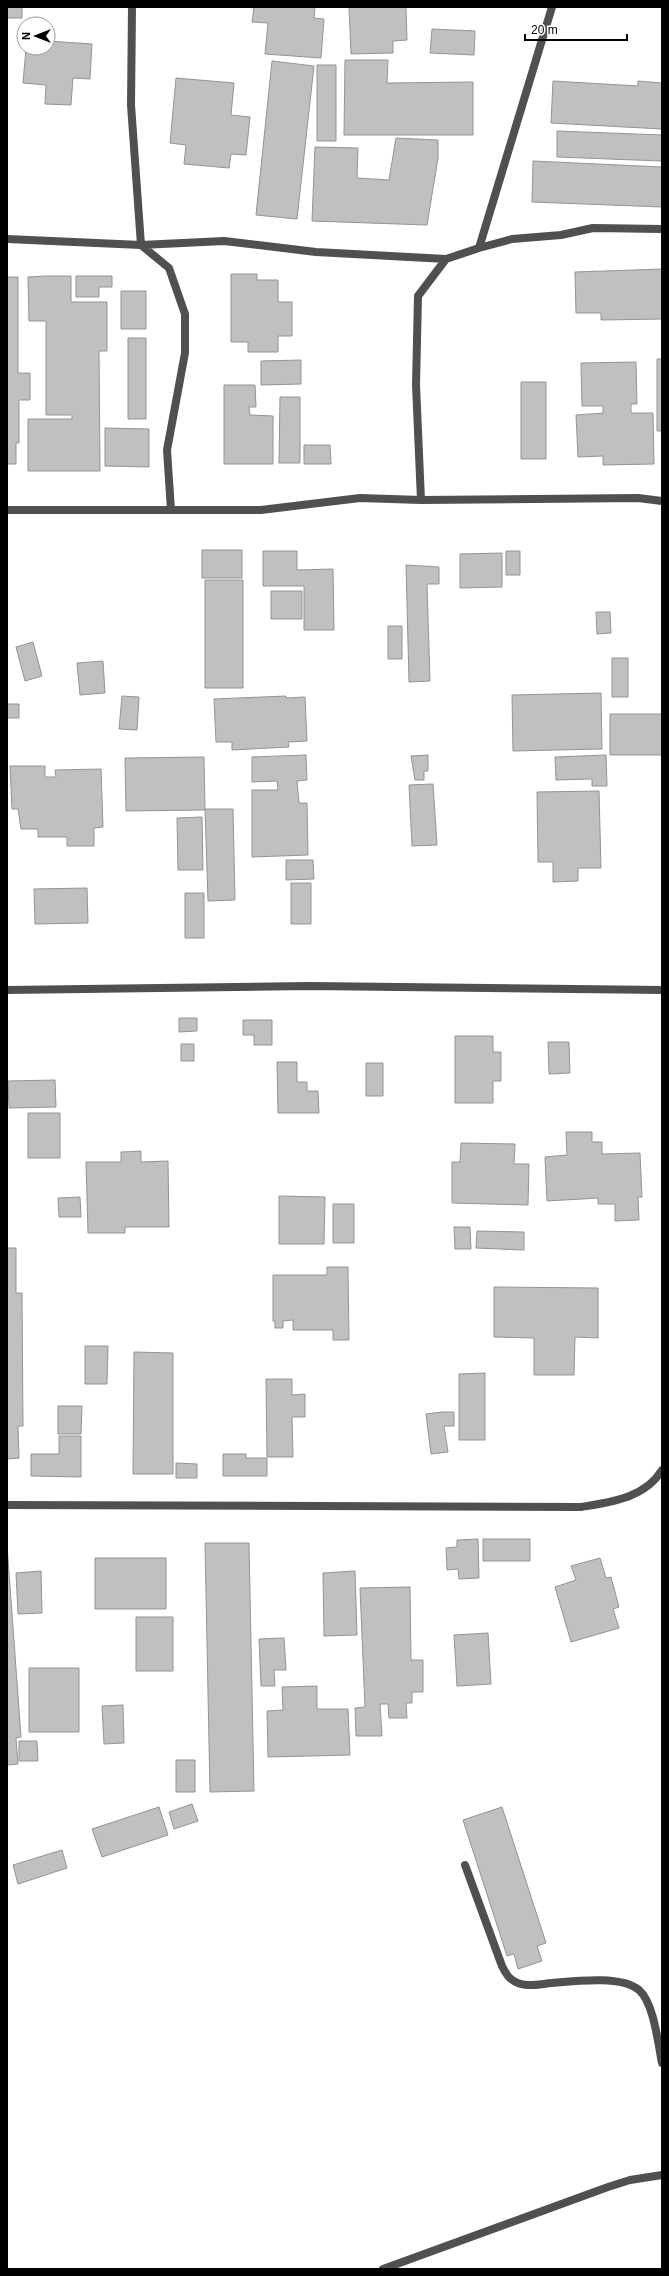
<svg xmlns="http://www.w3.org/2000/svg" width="669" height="2276" viewBox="0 0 669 2276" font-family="Helvetica,sans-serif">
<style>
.building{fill:#c0c0c0;stroke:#949494}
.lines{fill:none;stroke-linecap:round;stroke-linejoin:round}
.lane{stroke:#505050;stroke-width:8}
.street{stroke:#505050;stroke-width:8}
</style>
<rect width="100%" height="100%" fill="#fff"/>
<path class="building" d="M7,7h15v11h-15z
M254,7h61l-1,11 10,1 -3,39 -56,-4 3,-31 -16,-1z
M349,7h57l1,33 -14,1v12l-42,1z
M432,29l43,2 -1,24 -44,-2z
M48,41l44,3 -2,35 -17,-1 -2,27 -26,-1 1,-19 -23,-2 3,-35h22z
M345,60h43l-1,23 86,-1v53h-129z
M272,61l42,5 -17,153 -41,-4z
M317,65h19v76h-19z
M176,78l58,5 -3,32 19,2 -4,38 -15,-1 -2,14 -45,-4 2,-19 -16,-2z
M553,81l85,5v-5l24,2v46l-111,-6z
M557,131l105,4v26l-105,-4z
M396,138l42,2v18l-11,67 -115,-4 3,-74 43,1 -1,30 32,2z
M533,161l129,6v40l-130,-5z
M662,269v50l-61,1v-7h-25l-1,-41z
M231,274h26v6h21v22h14v34h-14v16h-30v-10h-17z
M46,276h25v26h36v49h-8l1,120h-72v-52h44v-4h-26v-94h-17l-1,-44z
M76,276h36v11h-13v10h-23z
M7,277h11v96h12v27h-11v43h-3v21h-9z
M121,291h25v38h-25z
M128,338h18v81h-18z
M657,359h5v72h-5z
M301,360v24l-40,1v-24z
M636,362l1,42h-6v9h22l1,51 -51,1v-9l-25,1 -2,-42 27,-2v-7h-21l-1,-43z
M521,382h25v77h-25z
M224,385h31l1,22h-7l1,8 23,1v48h-49z
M280,397h20v66h-21z
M105,428l44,1v38l-44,-1z
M304,445h26l1,19h-27z
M202,550h40v28h-40z
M263,551h34v19l36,-1 1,61h-30v-44h-41z
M506,551h14v24h-14z
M502,553v34l-42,1v-34z
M406,565l33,2v17h-12l3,97 -21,1z
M205,580h38v108h-38z
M271,591h31v28h-31z
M596,612h14l1,21 -14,1z
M388,626h14v33h-14z
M33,642l9,34 -17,5 -9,-34z
M612,658h16v39h-16z
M103,661l2,32 -25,2 -3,-32z
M601,693l1,56 -89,2 -1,-56z
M122,696l17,1 -2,33 -18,-1z
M286,696v2l19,-1 2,44 -19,1 1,5 -57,3v-8h-16l-2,-43z
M7,704h12v14h-12z
M610,714h52v41h-52z
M306,755l1,25 -10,1 2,22h8l1,52 -56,2v-67h26l-1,-9 -25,1v-25z
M428,755v16h-4v9h-9l-4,-24z
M606,755l1,31h-15v-7l-36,1 -1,-23z
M204,757l1,53 -79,1 -1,-53z
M10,766h35v11h11l-1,-7 46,-1 2,58 -9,1v18h-27v-9h-29v-8h-17l-3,-20h-6z
M433,784l4,61 -25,1 -3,-61z
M599,791l2,77h-23v13l-25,1v-20h-15l-1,-70z
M205,809h28l2,91 -27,1z
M202,817l1,53h-25l-1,-52z
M286,860h27l1,19 -28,1z
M291,883h20v41h-20z
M87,888l1,35 -53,1 -1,-35z
M185,893h19v45h-19z
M179,1018h18v13l-18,1z
M243,1020h29v25h-18v-10h-11z
M455,1036h38v16h8v29h-8v22h-38z
M548,1042h21l1,31 -21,1z
M181,1044h13v17h-13z
M277,1062h20v20h10v9h11l1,22h-41z
M366,1063h17v33h-17z
M55,1080l1,27 -47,1 -1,-27z
M28,1113h32v45h-32z
M566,1132h26v10h10v12l38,-1 2,44h-4l1,23 -24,1v-17h-17v-6l-51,3 -2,-44 22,-2z
M461,1143l54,1 -1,20h15l-1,41 -76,-2v-41h8z
M141,1151v11l27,-1 1,66h-44v6h-37l-2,-71h35v-10z
M279,1196l46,1 -1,47h-45z
M80,1197l1,20h-22l-1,-19z
M333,1204h21v39h-21z
M454,1227h16l1,22h-16z
M477,1231l47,1v18l-48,-2z
M7,1248h9v45h6l1,133h-5l1,32 -12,1z
M327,1267h21l1,73h-16v-10h-40v-10l-10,1v7h-8v-7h-2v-46h54z
M494,1287l104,1v50l-23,-1 -1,38h-40v-37l-40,-1z
M85,1346h23l-1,38h-22z
M134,1352l39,1v121h-40z
M485,1373v67h-26v-66z
M266,1379h26v16l13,-1v23h-13l1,40h-26z
M58,1406h24l-1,28h-23z
M442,1412h12v14h-10l4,26 -17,2 -5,-40z
M59,1436h22v41l-50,-1v-22h28z
M223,1454h23v4h21v18h-44z
M176,1463l21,1v14h-21z
M478,1539l1,39 -20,1 -1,-10 -11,1 -1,-22 11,-1v-7z
M483,1539h47v22h-47z
M205,1543h44l5,248 -44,1z
M7,1545l14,192 -5,1 2,26 -11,1z
M95,1558h71v51h-71z
M600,1558l6,20 5,-1 8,30 -6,2 6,19 -48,14 -16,-55 21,-7 -5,-14z
M41,1571l1,42 -24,1 -2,-41z
M355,1571l2,64 -33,1 -1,-63z
M410,1587l1,73h12v32h-11v11h-6l1,15h-18l-1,-14h-8l2,32h-26l-1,-28 10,-1 -5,-119z
M136,1617h37v54h-37z
M488,1633l3,51 -34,2 -3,-51z
M284,1638l2,32h-12l1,16h-14l-2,-47z
M29,1668h50v64h-50z
M317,1686v23h31l2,46 -82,2 -1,-46 16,-1 -1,-23z
M123,1705l1,38 -20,1 -2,-38z
M19,1741h18l1,20h-19z
M176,1760h19v32h-19z
M192,1804l6,17 -24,8 -5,-17z
M159,1807l9,28 -66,22 -10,-28z
M502,1807l44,136 -9,3 5,15 -24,8 -4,-15 -7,2 -44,-136z
M62,1850l5,18 -49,16 -5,-19z"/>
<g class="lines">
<path class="lane" d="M465,1865l37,101c2,4 5,10 9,13 12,10 28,5 41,4 22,-2 70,-8 87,7 15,13 19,54 23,73
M383,2269l225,-82 22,-7 32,-5"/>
<path class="street" d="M132,7l-1,98 10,140 28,23 16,46v39l-18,97 4,60
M7,239l134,6 83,-4 92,11 130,7
M479,248l33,-9 49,-4 32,-7 69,1
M421,500l-5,-115 2,-89 28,-37 33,-11 73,-241
M7,510h254l99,-12 61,2 217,-2 24,3
M7,990l303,-4 352,4
M7,1505l574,2c30,-5 64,-9 81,-37"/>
</g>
<rect width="669" height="2276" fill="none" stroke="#000000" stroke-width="16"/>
<g transform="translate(36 36) rotate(270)"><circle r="19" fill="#ffffff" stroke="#999999"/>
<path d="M0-3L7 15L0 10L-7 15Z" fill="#000000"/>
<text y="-6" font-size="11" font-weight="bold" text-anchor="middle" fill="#000000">N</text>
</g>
<path d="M525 34v6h102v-6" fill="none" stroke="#000000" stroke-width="2"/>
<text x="531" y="34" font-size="12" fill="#000000" stroke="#ffffff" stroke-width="3" paint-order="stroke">20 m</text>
</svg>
